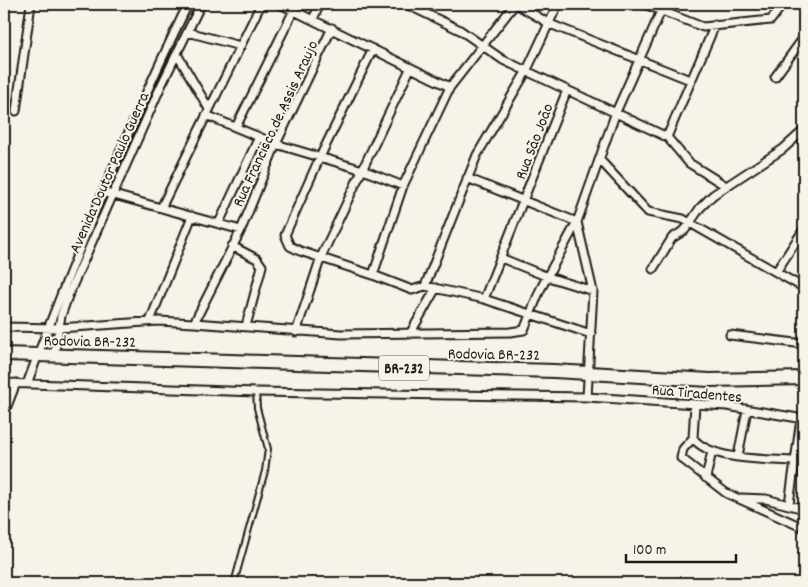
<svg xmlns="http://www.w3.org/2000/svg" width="808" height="587" viewBox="0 0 808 587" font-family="Dekko,sans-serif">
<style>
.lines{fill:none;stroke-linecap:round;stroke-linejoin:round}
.lane-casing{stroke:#1c1c1c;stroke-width:8}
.street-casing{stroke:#1c1c1c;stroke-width:11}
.highway-casing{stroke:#1c1c1c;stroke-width:16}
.lane{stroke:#f7f3e8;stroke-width:4}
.street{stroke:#f7f3e8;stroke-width:7}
.highway{stroke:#f7f3e8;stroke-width:12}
.labels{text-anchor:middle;stroke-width:4;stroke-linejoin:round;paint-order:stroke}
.shield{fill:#f7f3e8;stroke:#5e5c59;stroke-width:1}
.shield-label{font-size:15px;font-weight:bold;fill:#1c1c1c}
.street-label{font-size:16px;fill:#1c1c1c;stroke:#f7f3e8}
</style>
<rect width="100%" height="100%" fill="#f7f3e8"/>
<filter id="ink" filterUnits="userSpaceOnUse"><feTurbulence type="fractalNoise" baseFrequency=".02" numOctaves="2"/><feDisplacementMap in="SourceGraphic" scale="10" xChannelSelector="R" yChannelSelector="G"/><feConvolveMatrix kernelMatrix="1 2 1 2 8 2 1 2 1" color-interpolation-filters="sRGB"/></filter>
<g filter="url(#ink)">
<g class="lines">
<g class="lane-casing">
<path id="lane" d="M234,583l31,-112 3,-22 -11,-41 -1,-16"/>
</g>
<g class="street-casing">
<path id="street" d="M280,4l170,83
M406,4l54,26 43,30 164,77
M515,4l-65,83 -47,99 -30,89 39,15 13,-4 59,13 107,35
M516,4l34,20 140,56
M644,4l59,23 68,-7 12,-16
M798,4l6,2
M313,19l7,-15
M188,32l52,14
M373,49l-53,108 -35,78 5,11 10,5 73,24
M177,54l32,55
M775,77l29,-40
M16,111l15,-107
M206,115l70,29 87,26 40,16
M236,127l58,-117
M667,137l48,-112
M667,137l22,26 37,23
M600,160l48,52 35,7 121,69
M467,178l110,44
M103,192l138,38
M162,206l99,-202
M577,222l16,69 -6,106
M219,223l40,-86
M232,246l25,13 5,7 -16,60
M501,258l47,19 45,14
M653,269l19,-31 13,-8 15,-22 13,-13 70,-46 21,-19
M776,272l28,-43
M425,286l52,-131 49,-83 32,-68
M484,299l83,-209
M150,321l42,-105
M194,323l147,11 169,-2 14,-2 16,-40 37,-68 39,-110 45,-101 -1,-7
M4,327l55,1 100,-7 35,2 47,-93 35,-86 56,-116
M296,332l25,-75 89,-188
M410,334l26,-46
M730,335l74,9
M54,356l7,-40 7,-20 93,-210 40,-82
M4,383l252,9 331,5 140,9 77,13
M27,384c48,-129 101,-256 161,-380
M695,404l-2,34 -10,11 -2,9 45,35 78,35
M4,414l12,-31
M693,438c17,23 74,21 101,23
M738,456l9,-46
M706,478l6,-27
M741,498l25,1 38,10
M789,504l12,-85"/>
</g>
<g class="highway-casing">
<path id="highway" d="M4,354l550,17 156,9 94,-2"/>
</g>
<use href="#lane" class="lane"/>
<use href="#street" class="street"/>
<use href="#highway" class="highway"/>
</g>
</g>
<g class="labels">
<rect class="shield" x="379" y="355.5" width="50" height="25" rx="4"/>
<g class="shield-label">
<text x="404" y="373">BR-232</text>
</g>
<g class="street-label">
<text transform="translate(274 123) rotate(-65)" y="6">Rua Francisco de Assis Araujo</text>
<text transform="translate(533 141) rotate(-69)" y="6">Rua São João</text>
<text transform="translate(108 172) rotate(-66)" y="6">Avenida Doutor Paulo Guerra</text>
<text transform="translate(90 340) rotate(1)" y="6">Rodovia BR-232</text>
<text transform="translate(494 353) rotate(1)" y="6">Rodovia BR-232</text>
<text transform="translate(697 392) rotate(5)" y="6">Rua Tiradentes</text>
</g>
</g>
<rect width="808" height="587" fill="none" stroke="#f7f3e8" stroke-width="20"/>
<rect x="10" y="10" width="788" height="567" fill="none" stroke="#1c1c1c" stroke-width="2" filter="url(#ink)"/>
<path d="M626 554v8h110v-8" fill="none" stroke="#1c1c1c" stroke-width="2.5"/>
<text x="633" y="554" font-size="15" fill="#1c1c1c" stroke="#f7f3e8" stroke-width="4" paint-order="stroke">100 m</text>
</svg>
